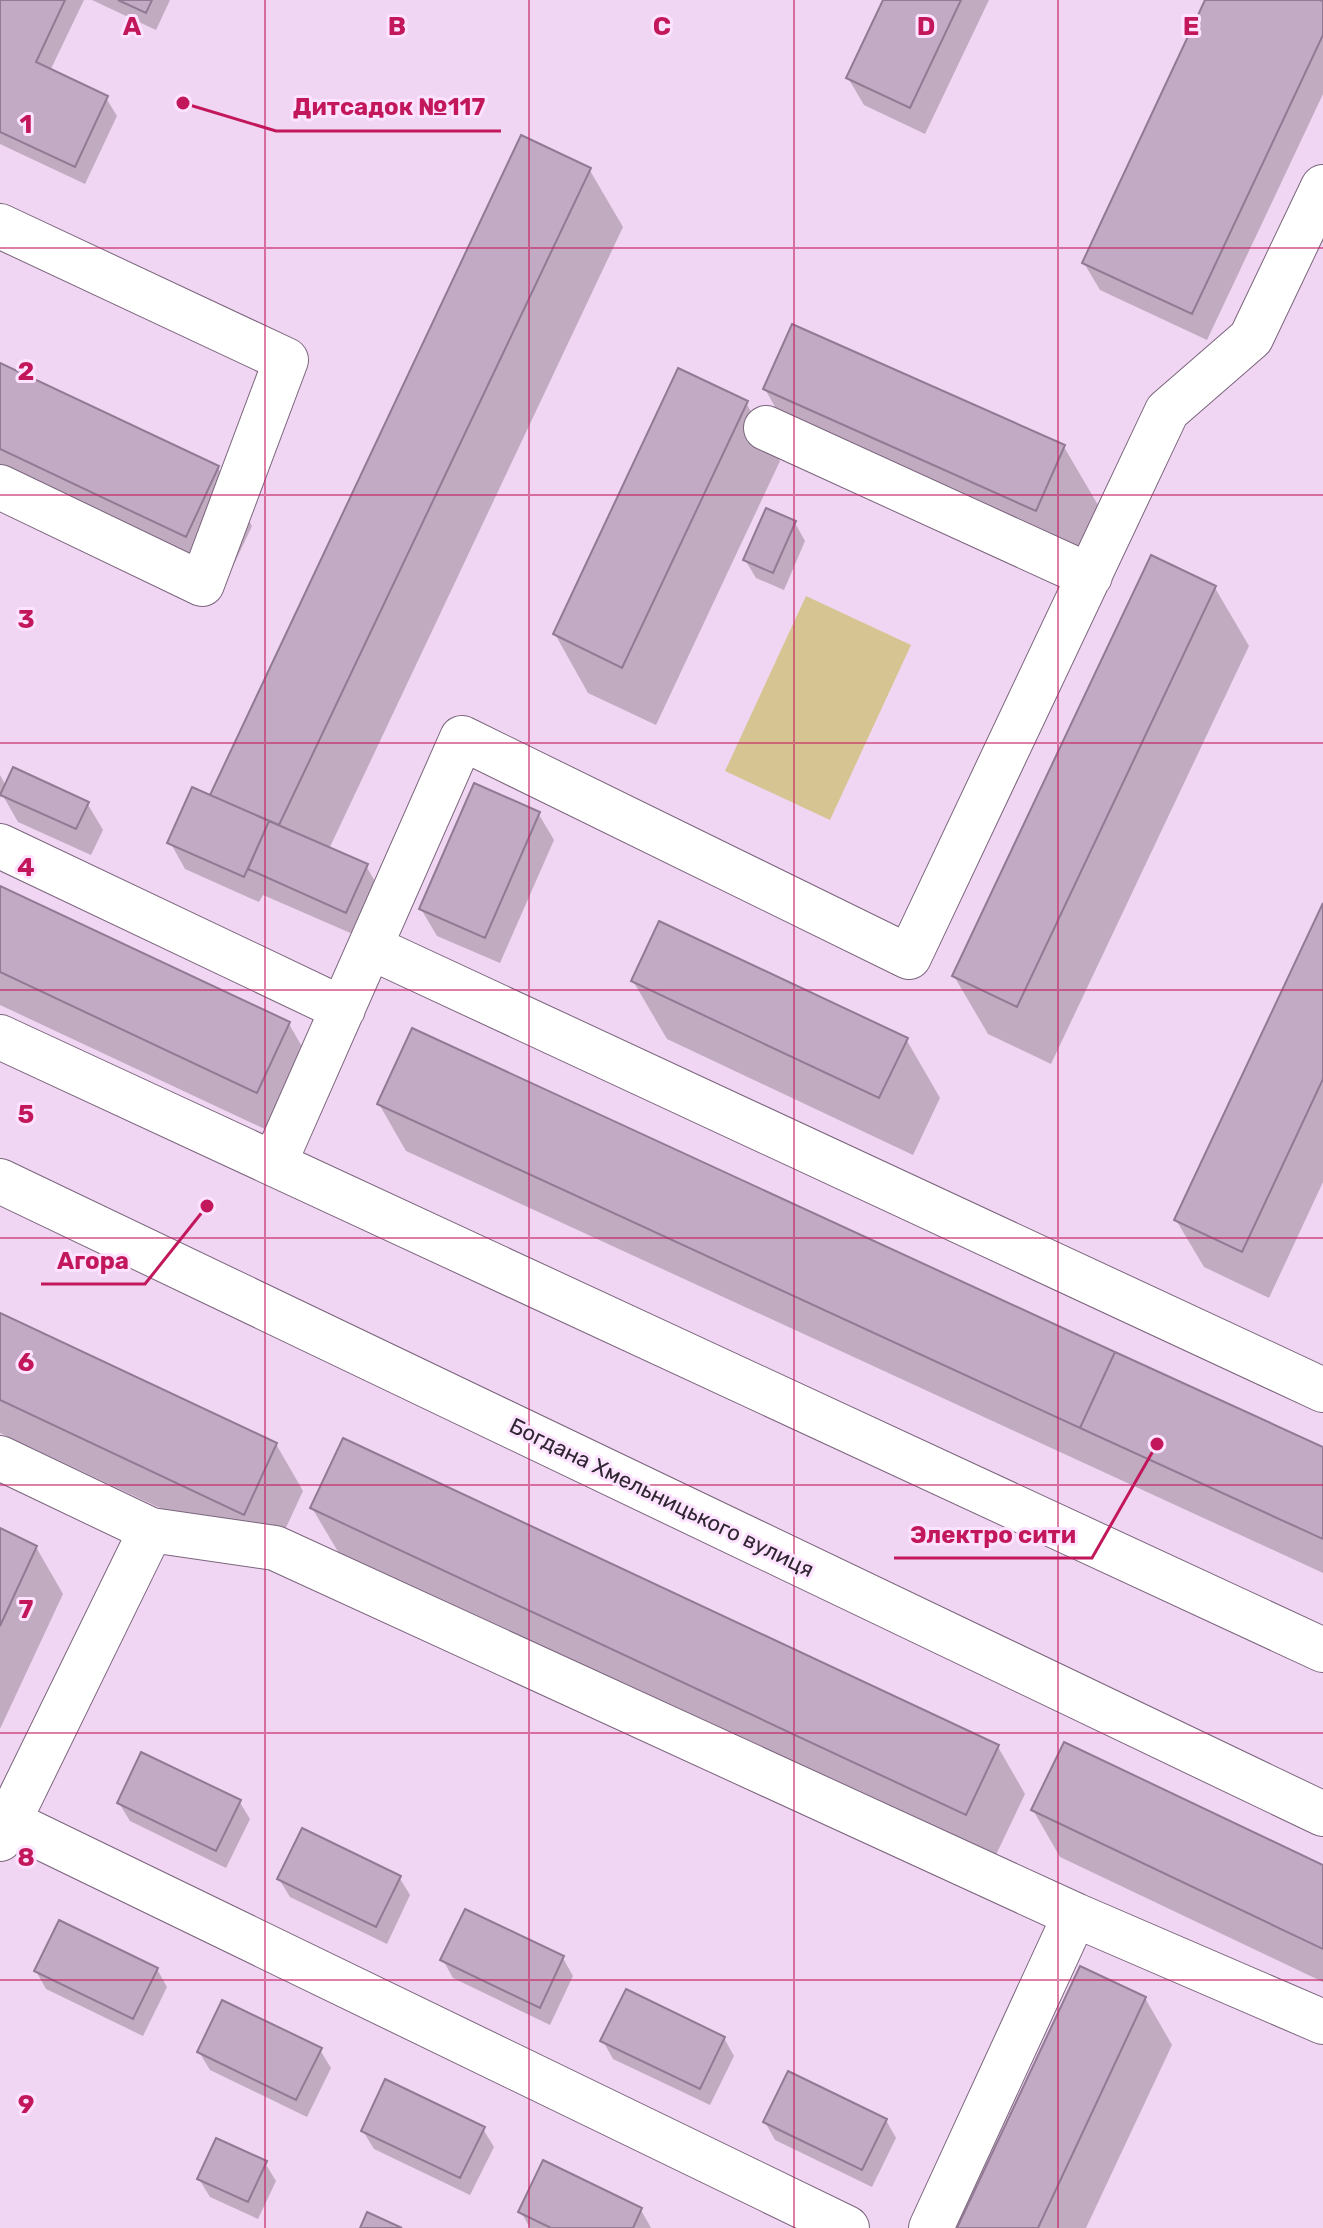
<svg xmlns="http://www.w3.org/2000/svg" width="1323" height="2228" viewBox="0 0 1323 2228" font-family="Rubik,sans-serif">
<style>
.green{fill:#d6c593}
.shadow{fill:#0003}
.building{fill:#c3aac4;stroke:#917a93;stroke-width:2}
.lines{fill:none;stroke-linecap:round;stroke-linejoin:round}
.minor-casing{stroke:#7b657d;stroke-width:46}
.minor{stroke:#fff;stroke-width:44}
.grid{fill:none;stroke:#c2185b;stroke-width:2;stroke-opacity:0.55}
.labels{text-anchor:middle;stroke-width:6;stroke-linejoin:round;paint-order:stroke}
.street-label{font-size:22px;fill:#312732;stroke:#fde3ff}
.grid-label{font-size:26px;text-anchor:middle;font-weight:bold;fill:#c2185b;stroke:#fde3ff;stroke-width:6;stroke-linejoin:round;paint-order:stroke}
.leader{fill:none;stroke:#c2185b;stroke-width:3}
.callout-dot{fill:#c2185b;stroke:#fde3ff;stroke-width:3}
.callout-label{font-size:24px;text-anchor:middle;font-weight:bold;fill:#c2185b;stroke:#fde3ff;stroke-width:6;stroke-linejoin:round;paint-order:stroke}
</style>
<rect width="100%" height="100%" fill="#f0d6f2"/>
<path class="green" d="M806,596l105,49 -81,175 -105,-49z"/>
<path class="shadow" d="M0,0h84l-34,71 56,27 11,18 -32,68 -85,-40z
M92,0h78l-14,30z
M885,0h104l-64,134 -61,-29 -16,-27z
M1208,0h107l8,4v90l-116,246 -107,-50 -16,-27z
M589,169l34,58 -294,622 37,17 16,27 -20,45 -99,-43 -4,7 -74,-33 -15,-27 41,-45z
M0,365l218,103 34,58 -32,68 -220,-103z
M765,389l299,58 34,58 -28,63 -272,-120z
M746,403l34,58 -124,264 -68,-32 -33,-59z
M795,523l10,18 -21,49 -28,-12 -11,-18z
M1215,588l34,58 -198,418 -63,-30 -34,-58z
M0,775l6,11 81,17 16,27 -12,25 -73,-33 -16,-28 -2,4z
M538,813l16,27 -54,123 -63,-27 -16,-27z
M0,888l289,136 27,47 -32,67 -284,-133z
M1323,908v274l-54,116 -65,-31 -28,-47z
M633,981l273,58 34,59 -27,57 -246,-116z
M379,1104l944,345v124l-917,-422z
M0,1315l276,129 27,47 -32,69 -271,-127z
M312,1508l686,239 27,47 -32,67 -653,-306z
M0,1531l36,16 27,47 -63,135z
M239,1801l11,18 -24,49 -96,-47 -11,-18z
M1033,1810l290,58v114l-263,-125z
M399,1877l11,18 -23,49 -97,-47 -11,-18z
M563,1958l10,18 -23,49 -97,-47 -10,-18z
M157,1969l10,18 -24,49 -97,-47 -10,-18z
M1145,1998l27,47 -86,183h-127z
M724,2038l10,18 -24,49 -97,-46 -10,-18z
M320,2050l11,18 -24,49 -97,-47 -11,-18z
M886,2120l10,18 -24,49 -97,-47 -10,-18z
M483,2129l11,18 -24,48 -96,-46 -11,-18z
M265,2163l11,18 -18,38 -48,-22 -11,-18z
M641,2210l10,18h-121l-9,-16z"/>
<path class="building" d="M0,0h65l-29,62 72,34 -33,71 -75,-35z
M118,0h34l-6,13z
M883,0h78l-51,108 -64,-30z
M1205,0h115l3,1v34l-131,279 -110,-51z
M521,135l70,33 -312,657 -69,-30z
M792,324l273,121 -29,66 -273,-122z
M0,363l219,103 -33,71 -186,-88z
M678,368l70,33 -126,267 -69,-34z
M766,508l30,13 -23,52 -30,-13z
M1151,555l65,31 -199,421 -65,-31z
M13,767l76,35 -13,27 -76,-34z
M474,783l66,29 -55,126 -66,-29z
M192,787l77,34 -25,56 -77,-34z
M269,821l99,43 -22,49 -98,-44z
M0,886l290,136 -33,71 -257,-121z
M1323,903v176l-81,173 -68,-32z
M659,921l249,117 -29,60 -248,-117z
M412,1028l703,324 -35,76 -703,-324z
M0,1313l277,130 -33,72 -244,-115z
M1115,1352l208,95v92l-243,-111z
M343,1438l656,307 -33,70 -656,-307z
M0,1528l37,18 -37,80z
M1064,1742l259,123v84l-292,-139z
M141,1752l100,48 -25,51 -99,-48z
M302,1828l99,48 -25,51 -99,-48z
M465,1909l99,47 -24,52 -100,-48z
M59,1920l99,48 -25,51 -99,-48z
M1080,1966l66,31 -108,231h-81z
M626,1989l99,48 -25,52 -100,-48z
M222,2000l100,48 -26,52 -99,-48z
M788,2071l99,48 -25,51 -99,-48z
M385,2079l100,48 -25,51 -99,-47z
M216,2138l51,23 -19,41 -51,-23z
M543,2160l99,48 -9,20h-82l-33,-16z
M367,2212l35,16h-42z"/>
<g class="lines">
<g class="minor-casing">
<path id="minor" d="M0,226l286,134 -84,224 -202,-97
M766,428l324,148
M0,846l343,163
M370,947l953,443
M0,1037l1323,613
M274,1164l188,-426 447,219 258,-546 84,-73 72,-151
M0,1181l1323,633
M0,1458l151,72
M9,1822l838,406
M0,1839l151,-309 124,18 800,367 -144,313
M1075,1915l248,107"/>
</g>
<use href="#minor" class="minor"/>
</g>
<path class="grid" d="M265,0v2228M529,0v2228M794,0v2228M1058,0v2228M0,248h1323M0,495h1323M0,743h1323M0,990h1323M0,1238h1323M0,1485h1323M0,1733h1323M0,1980h1323"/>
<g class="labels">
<g class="street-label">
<text transform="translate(662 1497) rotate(26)" y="8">Богдана Хмельницького вулиця</text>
</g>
</g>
<g class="grid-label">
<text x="132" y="35">A</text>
<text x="397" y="35">B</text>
<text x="662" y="35">C</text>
<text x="926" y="35">D</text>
<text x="1191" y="35">E</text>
<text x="26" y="133">1</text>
<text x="26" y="380">2</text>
<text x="26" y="628">3</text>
<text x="26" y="876">4</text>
<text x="26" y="1123">5</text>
<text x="26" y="1371">6</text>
<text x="26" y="1618">7</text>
<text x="26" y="1866">8</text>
<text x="26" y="2113">9</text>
</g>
<path class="leader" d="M183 103L276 131H501M207 1206L145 1284H41M1157 1444L1092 1558H894"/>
<g class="callout-dot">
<circle cx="183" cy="103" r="8"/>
<circle cx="207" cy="1206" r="8"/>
<circle cx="1157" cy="1444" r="8"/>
</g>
<g class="callout-label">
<text x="389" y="115">Дитсадок №117</text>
<text x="93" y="1269">Агора</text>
<text x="993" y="1543">Электро сити</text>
</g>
</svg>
